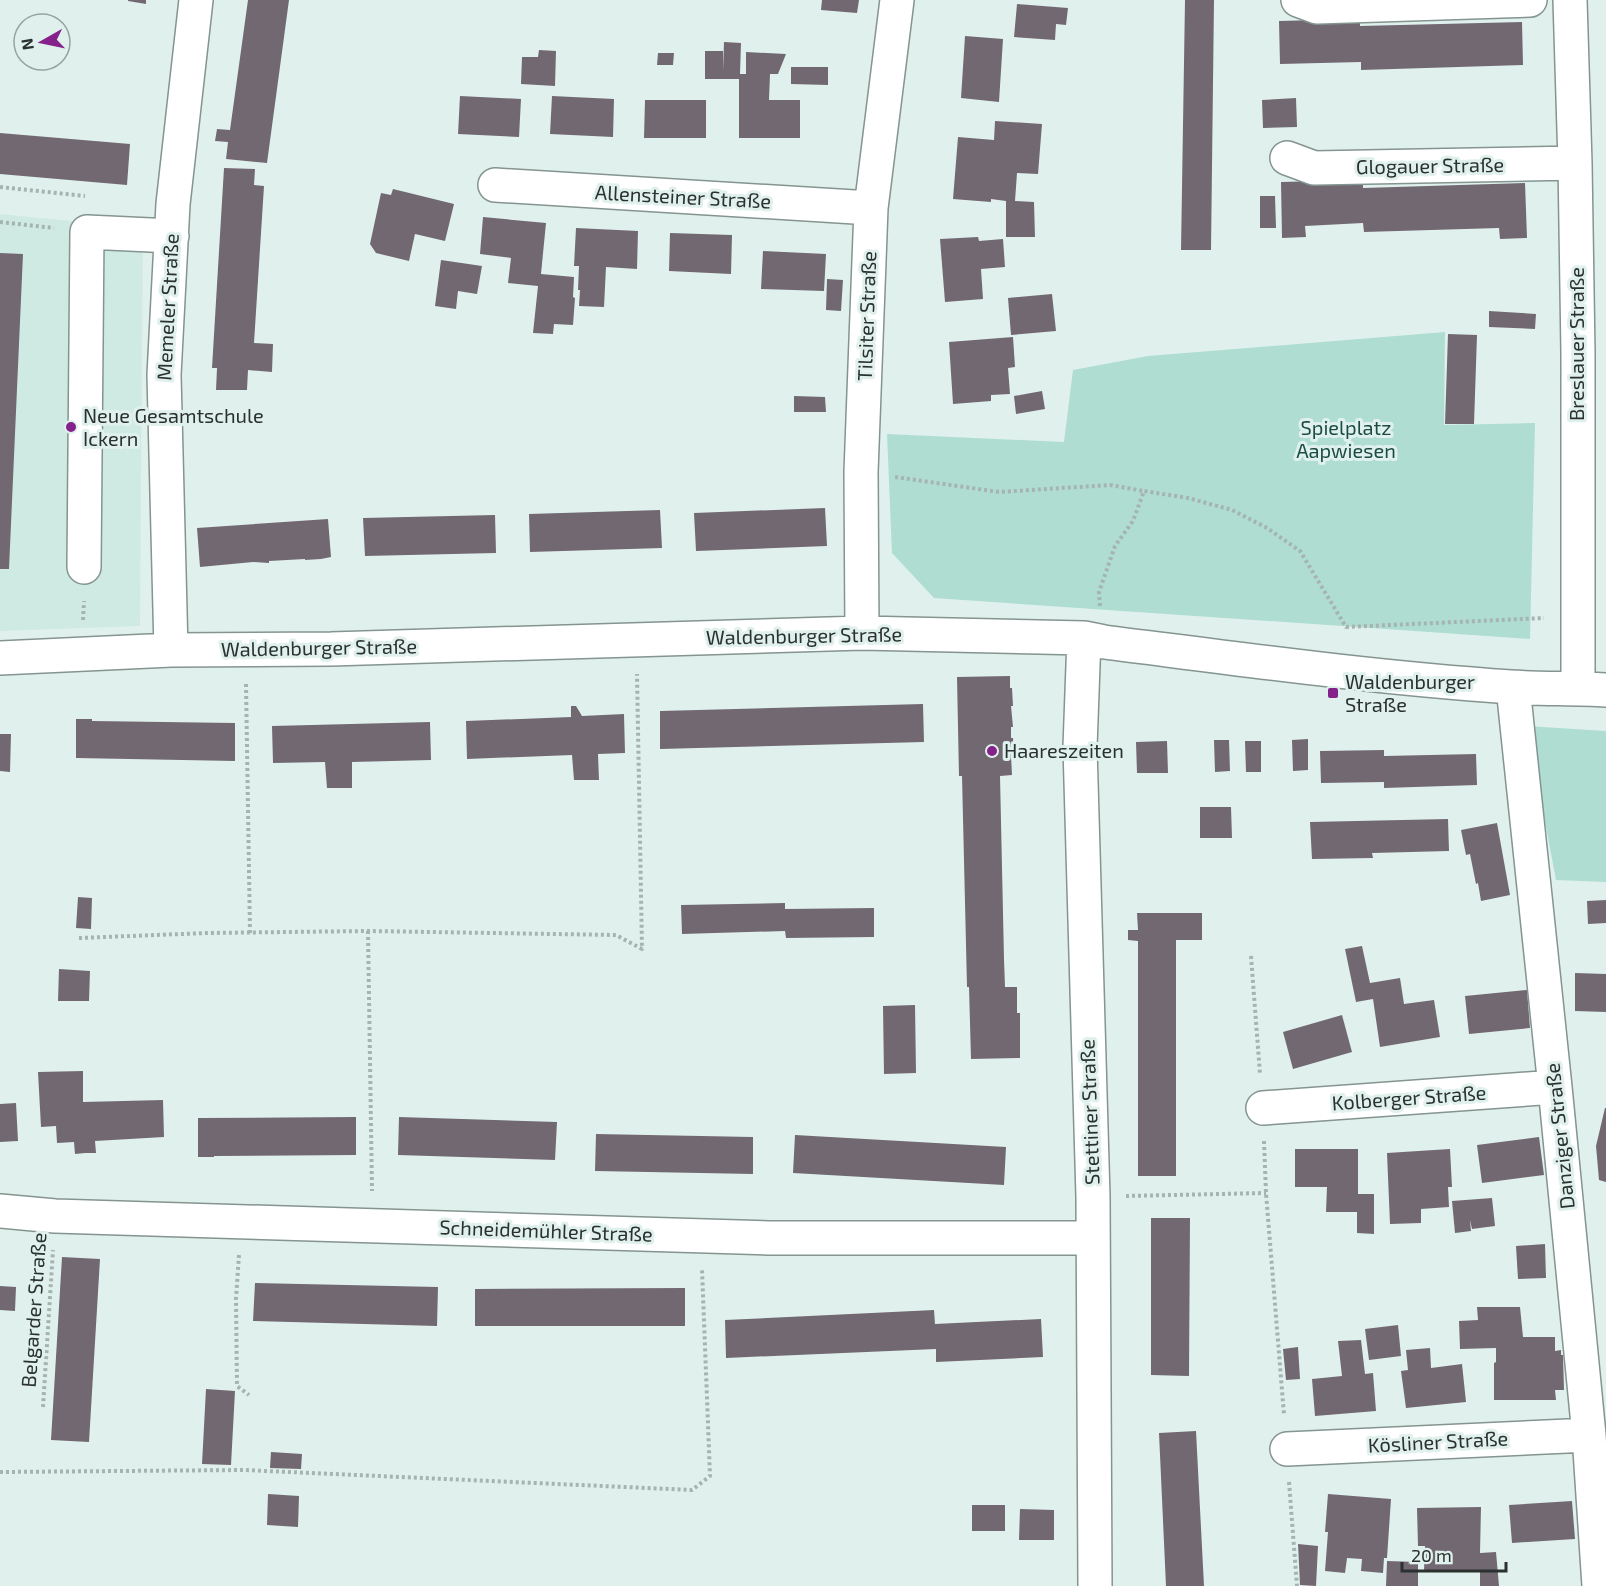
<svg xmlns="http://www.w3.org/2000/svg" width="1606" height="1586" viewBox="0 0 1606 1586" font-family="'Exo 2',sans-serif">
<style>
.built{fill:#cfeae3}
.green{fill:#afddd2}
.building{fill:#726872}
.lines{fill:none;stroke-linecap:round;stroke-linejoin:round}
.minor-casing{stroke:#849490;stroke-width:36}
.path{stroke:#a6b4b1;stroke-width:4;stroke-dasharray:3 3;stroke-linecap:butt}
.minor{stroke:#fff;stroke-width:33}
.poi-dot{fill:#84218b;stroke:#e0f1ed;stroke-width:2}
.labels{text-anchor:middle;stroke-width:6;stroke-linejoin:round;paint-order:stroke}
.street-label{font-size:20px;fill:#2a312f;stroke:#e0f1ed}
.poi-label{font-size:20px;fill:#2a312f;stroke:#e0f1ed;text-anchor:start}
.park-label{font-size:20px;fill:#1a4c43;stroke:#e0f1ed}
</style>
<rect width="100%" height="100%" fill="#e0f1ed"/>
<path class="built" d="M0,214l143,14 -3,398 -140,5z"/>
<path class="green" d="M1445,332l-1,93 91,-2 -5,216 -596,-41 -42,-45 -5,-119 177,8 9,-72 75,-14z
M1527,726l79,5v151l-50,-2z"/>
<path class="building" d="M128,0h18v4l-18,-3z
M248,0h41l-22,163 -41,-4 2,-17 -13,-1 2,-12 13,1z
M822,0h37l-2,13 -36,-3z
M1185,0h29l-3,250h-30z
M1017,4l51,4 -2,17 -10,-1 -1,16 -41,-3z
M1360,19v7l162,-4 1,43 -162,5v-8l-81,2 -1,-43z
M965,36l38,3 -4,63 -38,-4z
M724,42l17,1 -1,31h6v-22l40,2 -8,20h-8l-1,26h31v38h-61v-59h-34v-28h18v20z
M539,50l17,1 -1,35 -34,-2 1,-27h16z
M658,53h16l-1,12h-16z
M791,67h37v18l-37,-1z
M460,96l61,3 -2,38 -61,-3z
M552,96l62,3 -1,38 -63,-3z
M1296,98l1,29 -34,1 -1,-28z
M645,100h61v38h-62z
M995,121l47,3 -4,50 -21,-1 -2,28 19,1 1,35h-29v-36l-15,-2v3l-38,-3 5,-62 36,3z
M0,133l130,11 -3,41 -127,-11z
M224,168l31,1 -1,16 10,1 -10,157 19,1 -1,28 -24,-2 -1,20h-31l1,-22h-5z
M1363,180v8l162,-5 2,55 -27,1 -1,-11 -135,4 -1,-9 -58,3 1,11 -24,1 -1,-56z
M393,189l61,15 -9,37 -30,-7 -6,27 -33,-8 -6,-9 11,-51 10,2z
M1260,196h15l1,32h-16z
M483,217l63,6 -5,51 33,3 -1,20 2,1 -2,27 -19,-1 -1,10 -20,-1 5,-47 -30,-3 3,-25 -31,-4z
M576,228l62,3 -1,38 -31,-2 -2,40 -25,-1 1,-16h-2l1,-24h-5z
M670,233l62,2 -1,39 -62,-3z
M978,237l1,4 24,-2 2,28 -24,2 2,30 -38,3 -5,-63z
M763,251l63,3 -2,37 -63,-2z
M0,253l23,1 -14,315h-9z
M441,260l41,6 -5,28 -19,-3 -2,18 -21,-3z
M827,279l16,1 -2,31 -15,-1z
M1052,294l4,37 -45,4 -3,-37z
M1489,311l47,3 -1,15 -46,-2z
M1448,334l29,1 -3,89h-29z
M1013,337l2,30 -7,1 2,26 -19,1v6l-38,3 -4,-62z
M1042,391l3,18 -29,5 -2,-18z
M794,396l31,1 1,15h-32z
M825,508l2,38 -131,5 -2,-38z
M660,510l2,38 -132,4 -1,-38z
M495,515l1,38 -131,3 -2,-38z
M328,519l3,38 -10,2 -16,1v-1l-36,2v2l-16,-1 -53,5 -3,-39z
M1010,676v12h2l1,18h-2l2,21h-2v11h2l1,17h-3l1,20 -12,1 4,183 1,28h12v26h3v45l-49,1 -2,-72h-2l-5,-211h-3l-2,-99z
M923,704l1,38 -264,7v-38z
M571,706h5l6,10 42,-2 1,39 -27,1 1,26h-25l-2,-25 -105,4 -1,-38 105,-4z
M76,719h16v2l143,2v38l-159,-3z
M430,722l1,38 -79,2v26h-25l-2,-26 -52,1 -1,-37z
M0,734h11l-1,38 -10,-1z
M1308,739v31l-15,1 -1,-31z
M1214,740h15l1,31 -15,1z
M1167,741l1,32h-31l-1,-31z
M1245,741h16v31h-15z
M1384,750v6l92,-2 1,31 -93,3v-6l-63,1 -1,-32z
M1200,807h31l1,31h-32z
M1448,819l1,32 -77,2 1,5 -61,1 -2,-37z
M1497,823l13,72 -29,6 -3,-18 -2,1 -6,-30 -4,1 -5,-25z
M78,897l14,1 -1,31 -15,-1z
M1606,900v23l-18,1 -1,-23z
M785,903v6l89,-1v29l-88,1 -1,-7 -103,3 -1,-29z
M1137,913h65v27h-26v236h-38v-235l-10,-1v-10h10z
M1362,946l8,37 30,-5 4,26 30,-4 6,37 -60,10 -7,-48 -17,3 -11,-53z
M59,969l31,2 -1,30h-31z
M1575,973l31,1v38l-31,-1z
M1527,990l3,38 -61,6 -4,-38z
M915,1005l1,68 -32,1 -1,-68z
M1342,1015l10,37 -59,17 -10,-37z
M83,1071v31l80,-2 1,37 -69,4 1,12h-11l-10,1 -1,-12 -17,1 -1,-17 -15,1 -3,-55z
M16,1103l2,38 -18,1v-38z
M1605,1108h1v74l-7,-2 -3,-34z
M356,1117v38l-142,1v1h-16v-39z
M399,1117l158,5 -2,38 -157,-5z
M596,1134l157,3v37l-158,-3z
M795,1135l211,12 -2,38 -211,-12z
M1539,1137l5,38 -62,8 -5,-38z
M1295,1149h63v45h16v40l-17,-1v-21h-31l1,-25h-32z
M1450,1149l2,38h-4l1,20 -28,2v14l-31,1 -3,-71z
M1492,1198l3,28 -23,3 -2,-9 1,11 -16,2 -3,-32z
M1151,1218h39l-1,158 -38,-1z
M1545,1244l1,34 -28,1 -2,-33z
M62,1257l38,2 -11,183 -38,-2z
M255,1283l183,4 -1,39 -184,-5z
M0,1286l16,1 -1,24 -15,-1z
M685,1288v38h-210v-37z
M1477,1307h43l3,30h32v14l6,-1v5h2l1,35h-9l1,10h-62v-37l2,-1v-14l-36,1 -1,-28 19,-1z
M934,1310l1,14 106,-5 2,38 -107,5v-13l-210,9 -1,-38z
M1398,1325l3,31 -32,4 -4,-31z
M1361,1340l4,34 8,-1 3,38 -61,5 -3,-37 30,-3 -4,-35z
M1298,1347l2,32 -14,1 -3,-31z
M1430,1348l1,20 31,-4 4,38 -60,6 -5,-37 7,-1 -2,-20z
M206,1389l29,2 -4,74 -29,-1z
M1196,1431l8,155h-38l-7,-153z
M271,1452l31,2 -1,15 -31,-1z
M268,1494l31,2 -1,31 -31,-2z
M1328,1494l63,5 -4,59h-3l-1,15 -22,-2 1,-12 -15,-1 -2,15 -20,-2 3,-39h-3z
M1572,1501l3,38 -63,4 -3,-38z
M972,1505h33v26h-33z
M1481,1507l-1,46 16,-1 3,34h-19v-14l-56,-1 1,-25h-7l-1,-38z
M1020,1509l34,1v30h-35z
M1298,1544l20,2 -2,40 -16,-1z
M1387,1561l31,1v24h-32z"/>
<g class="lines">
<g class="minor-casing">
<path id="minor" d="M1298,0l19,7 213,-7
M1570,0l5,163 3,190v335
M1287,158l27,10 261,-5
M495,185l376,23
M84,567l3,-335 85,4
M862,633l-1,-161 10,-264 26,-208
M1084,638l-4,109 13,450 2,389
M171,650l-7,-275 9,-171 23,-204
M0,658l171,-8 160,-1 531,-16 222,5 20,4c135,17 271,36 407,45 31,2 63,1 95,3
M1513,687l42,400 34,348 10,151
M1263,1108l292,-21
M0,1211l55,5 714,22h324
M1287,1449l302,-14"/>
</g>
<path class="path" d="M0,187l85,9
M0,222l54,6
M895,477l104,15 111,-7 34,6
M1100,606l-1,-14 16,-46 18,-25 11,-30 44,7 44,12 35,18 33,23 46,76 198,-9
M83,620l1,-19
M246,684l4,249
M368,931l4,260
M79,938l128,-5 161,-2 248,4 26,14 -5,-275
M1251,956l9,118
M1264,1141l2,52 18,222
M1126,1196l140,-3
M239,1255l-3,44 1,87 12,9
M43,1407l10,-157
M0,1472l244,-2 448,20 18,-14 -8,-207
M1289,1482l8,104"/>
<use href="#minor" class="minor"/>
</g>
<g class="poi-dot">
<circle cx="71" cy="427" r="6"/>
<rect x="1327" y="687" width="12" height="12" rx="3"/>
<circle cx="992" cy="751" r="6"/>
</g>
<g class="labels">
<g class="street-label">
<text transform="translate(1430 166) rotate(-1)" y="7">Glogauer Straße</text>
<text transform="translate(683 197) rotate(3)" y="7">Allensteiner Straße</text>
<text transform="translate(168 307) rotate(-87)" y="7">Memeler Straße</text>
<text transform="translate(867 316) rotate(-88)" y="7">Tilsiter Straße</text>
<text transform="translate(1577 344) rotate(-90)" y="7">Breslauer Straße</text>
<text transform="translate(804 636) rotate(-1)" y="7">Waldenburger Straße</text>
<text transform="translate(319 648) rotate(-1)" y="7">Waldenburger Straße</text>
<text transform="translate(1409 1098) rotate(-4)" y="7">Kolberger Straße</text>
<text transform="translate(1090 1112) rotate(-92)" y="7">Stettiner Straße</text>
<text transform="translate(1560 1136) rotate(-96)" y="7">Danziger Straße</text>
<text transform="translate(546 1231) rotate(2)" y="7">Schneidemühler Straße</text>
<text transform="translate(34 1310) rotate(-86)" y="7">Belgarder Straße</text>
<text transform="translate(1438 1442) rotate(-3)" y="7">Kösliner Straße</text>
</g>
<g class="poi-label">
<text x="83" y="423">Neue Gesamtschule<tspan x="83" dy="23">Ickern</tspan></text>
<text x="1345" y="689">Waldenburger<tspan x="1345" dy="23">Straße</tspan></text>
<text x="1004" y="758">Haareszeiten</text>
</g>
<g class="park-label">
<text x="1346" y="435">Spielplatz<tspan x="1346" dy="23">Aapwiesen</tspan></text>
</g>
</g>
<g transform="translate(42 42) rotate(261)"><circle r="28" fill="#e0f1ed" stroke="#97a4a1" stroke-width="1.5"/>
<path d="M0-4.5L10 22L0 15L-10 22Z" fill="#84218b"/>
<text y="-9" font-size="16" font-weight="bold" text-anchor="middle" fill="#2a312f">N</text>
</g>
<path d="M1402 1562v9h104v-9" fill="none" stroke="#2a312f" stroke-width="3"/>
<text x="1411" y="1562" font-size="18" fill="#2a312f" stroke="#e0f1ed" stroke-width="4.5" paint-order="stroke">20 m</text>
</svg>
